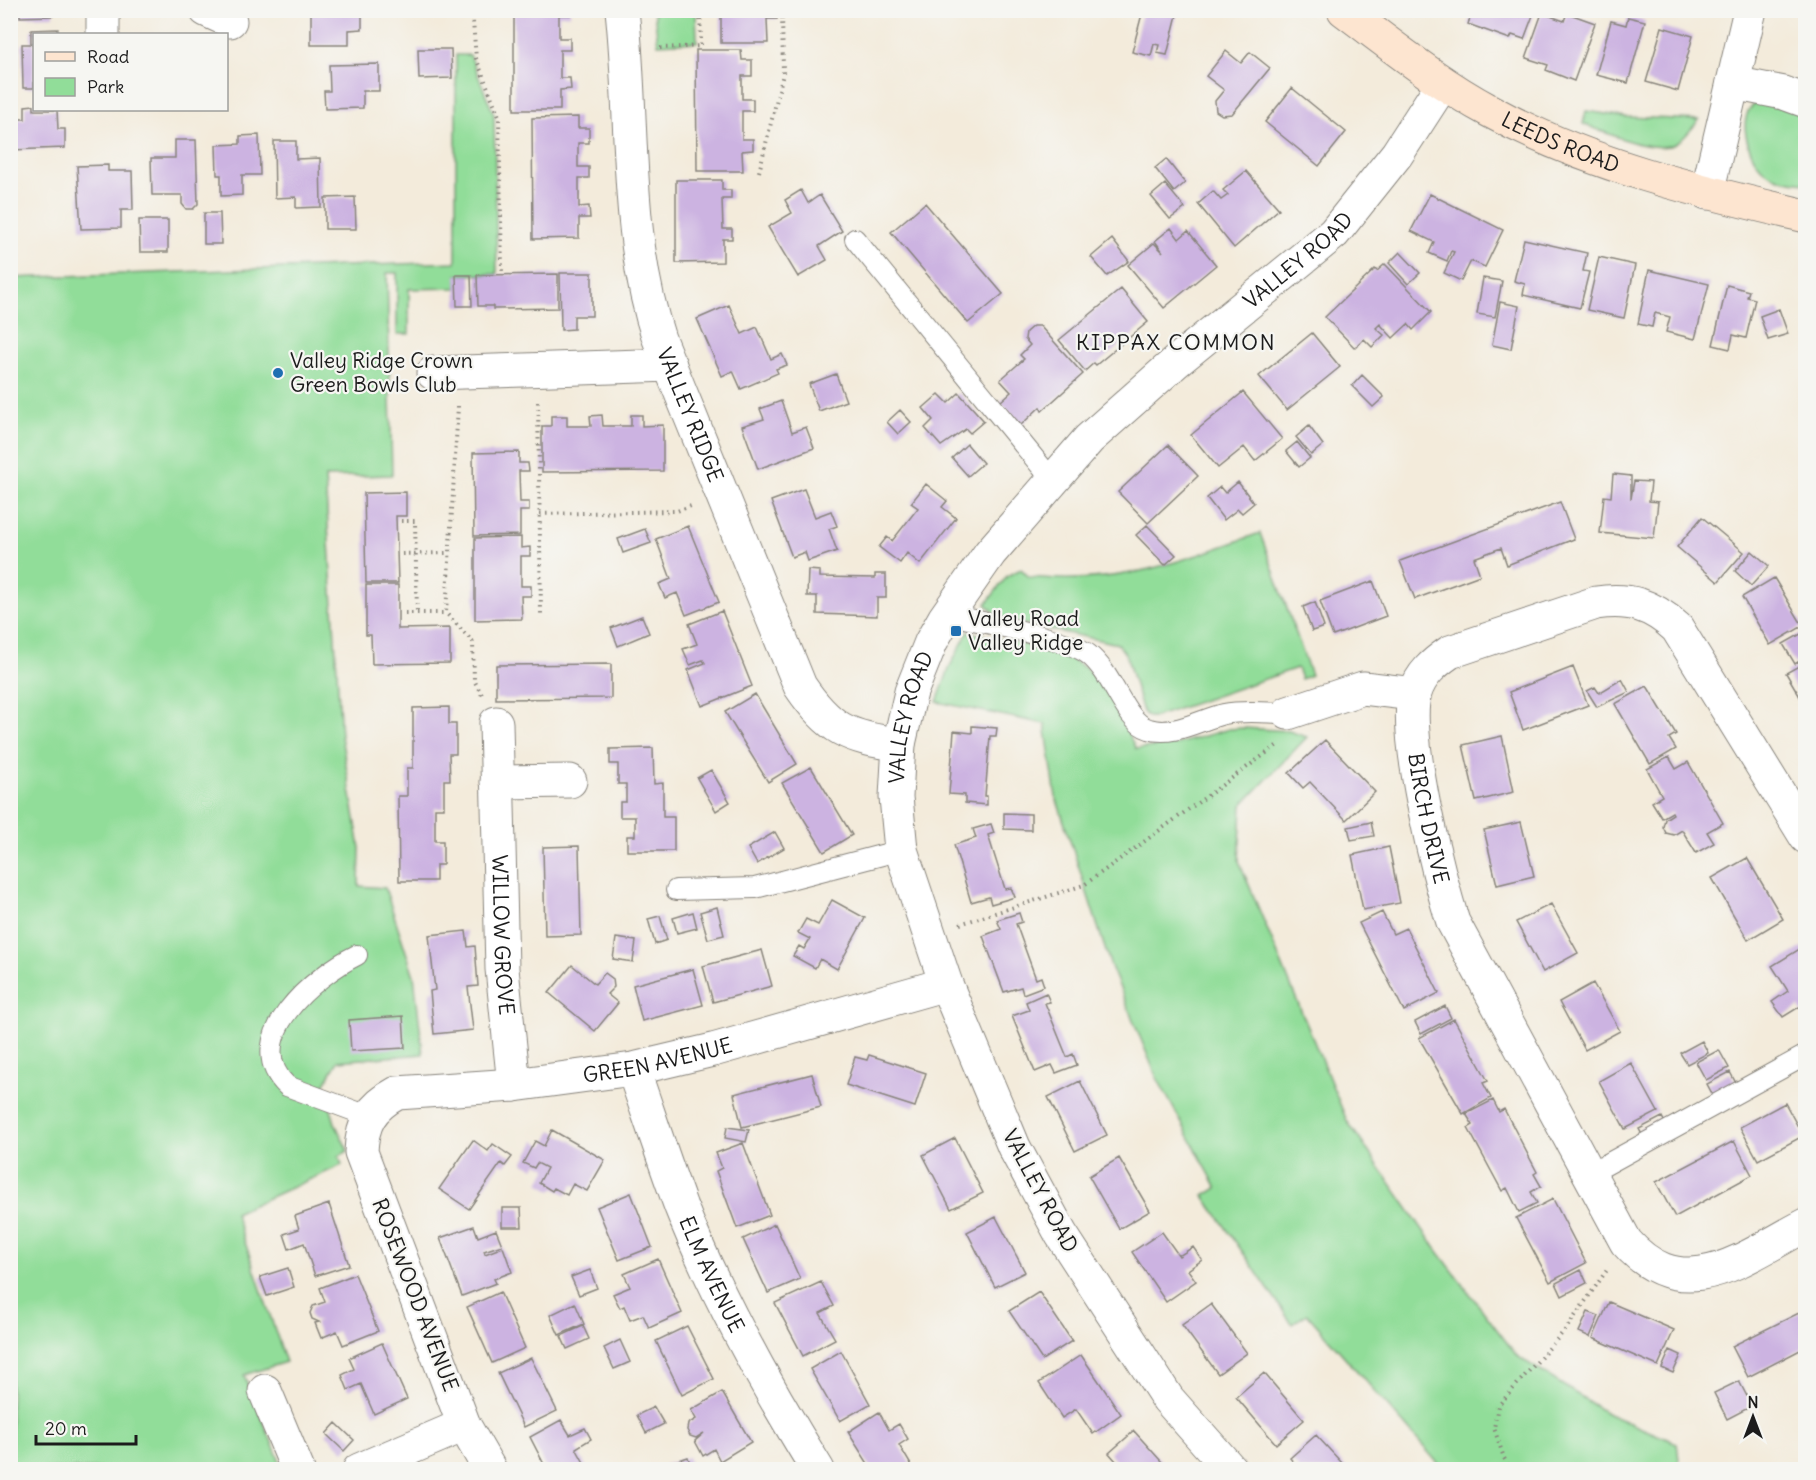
<svg xmlns="http://www.w3.org/2000/svg" width="1816" height="1480" viewBox="0 0 1816 1480" font-family="Delius,sans-serif">
<style>
.green{fill:#91dd99;stroke:#567c5a;stroke-width:1.5}
.building{fill:#ccb3e1}
.lines{fill:none;stroke-linecap:round;stroke-linejoin:round}
.service-casing{stroke:#88847c;stroke-width:22}
.minor-casing{stroke:#88847c;stroke-width:35}
.secondary-casing{stroke:#88847c;stroke-width:35}
.path{stroke:#88847c;stroke-width:4;stroke-dasharray:1.5 4.5;stroke-linecap:butt}
.service{stroke:#fff;stroke-width:20}
.minor{stroke:#fff;stroke-width:33}
.secondary{stroke:#fde5d0;stroke-width:33}
.poi-dot{fill:#1f6fb2;stroke:#f6f6f2;stroke-width:2}
.labels{text-anchor:middle;stroke-width:4.5;stroke-linejoin:round;paint-order:stroke}
.street-label{font-size:21px;fill:#1c1c1c;stroke:#f6f6f2}
.poi-label{font-size:21px;fill:#1c1c1c;stroke:#f6f6f2;text-anchor:start}
.neighbourhood-label{font-size:22px;letter-spacing:1.5px;fill:#1c1c1c;stroke:#f6f6f2}
</style>
<rect width="100%" height="100%" fill="#f6f6f2"/>
<filter id="ink" filterUnits="userSpaceOnUse"><feTurbulence type="fractalNoise" baseFrequency=".0167" numOctaves="2"/><feDisplacementMap in="SourceGraphic" scale="12" xChannelSelector="R" yChannelSelector="G"/><feConvolveMatrix kernelMatrix="1 2 1 2 8 2 1 2 1" color-interpolation-filters="sRGB"/></filter>
<filter id="wash" filterUnits="userSpaceOnUse"><feTurbulence type="fractalNoise" baseFrequency=".008" numOctaves="4" result="noise"/><feDisplacementMap in="SourceGraphic" scale="24" xChannelSelector="R" yChannelSelector="G"/><feGaussianBlur stdDeviation="1.35" result="paint"/><feColorMatrix in="noise" values="0 0 0 0 0 0 0 0 0 0 0 0 0 0 0 0 0 1.4 0 .05"/><feComposite in="paint" operator="in"/></filter>
<g filter="url(#wash)">
<rect width="100%" height="100%" fill="#f3ebdb"/>
<path class="green" d="M654,11h42l1,31 -39,2z
M456,55h14l24,60 3,159 -40,1v13l-48,1v45h-12v-61h-10l5,202 -67,2 16,259 19,112 -1,38 26,2 29,88 9,78 -85,7 -14,24 11,38 13,28 -9,5 3,9 -107,48 51,149 -42,13 39,94h-272l-1,-1191 446,-16z
M1758,102l47,12v69c-13,-2 -28,-3 -40,-12 -17,-13 -31,-58 -7,-69z
M1586,111l40,6 73,3c-7,8 -13,17 -22,23 -24,13 -70,-11 -94,-19z
M1260,533l51,142 -10,4 -4,-11 -142,49h-7l-5,-5 -17,-57 -8,-11 -117,-25 -15,-15 21,-28 14,-7 8,8c89,10 149,-15 231,-44z
M968,632c35,9 96,15 123,41 20,19 32,51 45,76l41,-5 52,-15 15,-1 45,3 18,6 -65,68 -3,56 108,260 90,129 80,106 91,58 69,29 3,26h-237l-136,-155 -15,10 -88,-128 13,-8 -61,-112 -46,-112 -54,-167 -11,-73 -108,-22 13,-36z"/>
<g id="blocks">
<path class="building" d="M20,10h33v6l-33,1z
M311,10h51v19l-13,1v15h-38z
M514,10h56v5h-11v23h11v12h-10v28h10l1,11 -11,1v20h-46z
M721,10h56v9h-10l1,24h-47z
M1116,10h12l-4,6z
M1143,10h16l18,5 -10,40 -10,-2 2,-8 -5,-1 -3,12 -19,-4z
M1473,10h62l-11,29 -12,-4 -2,4 -42,-15z
M1542,13l22,8 3,-8 28,10 -21,58 -28,-11 2,-5 -22,-7z
M1628,17l17,4 -17,62 -32,-8 15,-54 15,4z
M1662,27l31,9 -15,55 -32,-9z
M58,29v5h-24v54h-11l-1,-44h9v-14z
M418,49h33l1,29 -33,1z
M696,50h45l1,10h10v16h-10v23h11v12h-11v28h11v11l-11,1 1,20h-46z
M1226,51l15,12 9,-11 20,16 -38,46 -10,1 -6,-4 -1,-10 9,-11 -18,-14z
M379,64v27h-16v17l-38,1 -1,-18h6l-1,-26z
M1292,88l54,44 -27,34 -54,-44z
M10,93h4l1,14h-5z
M34,105v5h23l1,19h7v19l-55,2v-31h15v-13z
M578,117v11h11v15h-11v24h11v11h-10v29l10,-1 1,12h-11v20l-46,1 -1,-121z
M259,135l1,40h-18v20l-21,1v-21h-4l-1,-30 24,-1v-8z
M175,140h21l2,64 -5,5h-7l-4,-5v-9h-30l-1,-37h24z
M274,141h22v18l24,-1 1,49 -25,1v-11l-21,1z
M1166,159l19,24 -11,9 -19,-24z
M108,165v6h24l1,39h-12v18l-40,1 -4,-63z
M1246,171l33,38 -45,39 -36,-44 15,-13 8,9 7,-5 -5,-5z
M676,180h46v10h9v9h-9l1,30h9v10h-9v23l-47,1z
M1165,184l20,24 -15,11 -19,-23z
M801,190l7,13 12,-8 22,36 -23,15 8,14 -29,17 -30,-50 24,-14 -7,-13z
M1430,194l73,36 -18,37 -14,-6 -10,20 -17,-8 10,-21 -3,-1 -4,10 -18,-8 5,-11 -23,-11z
M355,197l1,32h-31v-31z
M925,203l78,91 -35,29 -77,-91z
M204,213h16l1,31h-17z
M139,220h29v32h-28z
M1171,228l8,11 9,-8 28,34 -52,43 -36,-43 26,-22 9,9 -8,-11z
M1112,239l17,22 -22,15 -16,-19z
M1524,239l63,14 -4,18 6,1 -9,36 -57,-13 2,-11 -11,-3z
M1400,252l20,21 -12,11 -19,-21z
M1599,257l36,8 -11,53 -37,-8z
M1385,264l46,48 -18,18 -5,-6 -15,14 -13,-14 -4,4 8,7 -12,12 -8,-8 -9,9 -30,-31 50,-48 2,2z
M1649,270l60,14 -14,55 -29,-7 4,-15 -15,-4 -3,14 -14,-3z
M560,273h32v43h-18v13l-13,1z
M558,274v34l-65,1v-3h-15l-1,-31z
M456,275h15l1,31h-15z
M1483,278l19,3 -7,36 -18,-3z
M1727,285l22,6 -2,6 8,2 -9,39 -13,-3 -3,14 -17,-4z
M1121,289l27,33 -52,43 -2,-2 -9,8 -26,-31z
M1500,302l19,4 -8,43 -19,-4z
M729,305l13,29 15,-7 14,32 11,-5 5,11 -11,4 2,4 -37,16 -8,-18 -11,5 -25,-57z
M1779,309l9,25 -20,6 -8,-24z
M1033,326h7l43,48 -41,37 -2,-4 -19,18 -21,-23 11,-10 -11,-12 24,-21 -4,-4 10,-10 -5,-6 1,-7z
M1312,333l28,34 -53,43 -28,-34z
M836,374l10,27 -27,10 -10,-27z
M1362,375l22,22 -11,10 -21,-21z
M1243,392l39,47 -27,22 -11,-14 -26,21 -27,-33z
M959,393l25,28 -14,12 -4,-4 -25,17 -16,-18 8,-8 -10,-12 16,-14 9,9z
M781,401l11,31 14,-5 8,21 -56,21 -16,-43 22,-7 -4,-10z
M900,410l11,12 -13,12 -11,-12z
M602,415l1,11h28v-11h11v11l21,-1v46l-121,1v-46h9v-10h16v10h24l-1,-10z
M1309,426l14,19 -12,10 -15,-18z
M1297,442l13,16 -11,9 -13,-16z
M967,444l16,19 -15,13 -16,-18z
M1168,445l30,31 -50,47 -30,-31z
M519,452v11h9l1,8h-10l1,31h9v9h-9v24l-46,1 -1,-83z
M1613,474l18,2v23l3,-18 17,1 -2,19 9,1 -4,36 -54,-5 4,-37 7,1z
M1238,482l16,21 -12,10 -4,-4 -14,11 -17,-22 13,-11 5,6z
M926,484l21,17 -5,6 14,11 -36,46 -13,-11 -7,10 -21,-16 8,-10 5,4 26,-33 -7,-5z
M804,489l11,28 16,-6 6,15 -8,3 8,22 -29,10 -3,-9 -13,5 -21,-56z
M406,492v24h-10l2,67h-32l-2,-90z
M1560,502l14,37 -67,26 -6,-17 -27,10 6,17 -65,24 -15,-38z
M1702,517l42,35 -26,30 -41,-35z
M1147,525l29,30 -11,10 -29,-30z
M688,526l31,76 -33,13 -9,-22 -12,5 -6,-14 12,-5 -15,-40z
M645,529l6,14 -28,10 -5,-14z
M521,537v11l9,-1v9h-9v30h10v10h-10l1,23 -47,1v-82z
M1752,551l17,15 -18,20 -16,-15z
M808,570l12,1v6l55,1v-4h11v24h-9v18l-60,-2v-18h-10z
M1774,578l29,48 -33,19 -28,-48z
M1373,581l13,35 -53,20 -13,-35z
M366,585h32v44l52,-1v35l-78,1 -1,-29h-5z
M1315,602l9,25 -12,4 -9,-24z
M722,611l30,75 -50,20 -14,-36 17,-7 -2,-3 -13,5 -7,-16 14,-5 -8,-20z
M642,616l7,17 -31,13 -7,-18z
M1806,631v26l-11,7 -12,-20z
M1806,662v45l-20,-34z
M611,664v34l-115,1v-34z
M1573,667l15,38 -65,25 -14,-38z
M1622,679l7,13 -32,15 -10,-16 8,-4 4,6z
M1647,686l29,48 -7,4 7,11 -26,15 -35,-60z
M755,694l42,70 -29,18 -43,-70z
M449,707v17h7v30h-7l1,26h-6v28h-9v33h8v24h-7v16h-37l-1,-85h9v-28h6v-60z
M972,726l25,2 -1,8h-6l-5,60h2v9l-22,-2v-8l-16,-1 5,-63 18,2z
M1502,736l12,56 -38,9 -13,-56z
M1325,740l50,52 -29,28 -36,-38 -7,6 -14,-15z
M653,748l1,36 9,-1v34h11v34h-47v-15h8v-19h-15v-15h6v-18h-8v-20h-8v-15z
M1669,757l7,12 12,-7 35,61 -16,9 7,11 -18,10 -14,-23 -8,5 -8,-2 -3,-6 2,-8 8,-5 -1,-2 -10,6 -10,-16 10,-6 -15,-27z
M811,767l41,68 -28,17 -42,-69z
M711,770l19,32 -14,9 -19,-33z
M1004,813l27,1v16l-27,-1z
M1371,822l3,14 -23,4 -3,-13z
M1521,822l13,54 -37,9 -13,-55z
M991,824l3,9 -6,2 17,54 6,-1 4,9 -24,7 -2,-7 -18,5 -17,-57 22,-7 -3,-9z
M775,832l9,16 -27,16 -9,-16z
M579,846l2,89 -36,1 -2,-89z
M1389,847l11,56 -37,7 -11,-55z
M1747,858l36,61 -35,21 -36,-62z
M832,900l33,18 -28,51 -17,-10 -5,9 -22,-12 6,-10 5,3 6,-10 -12,-6 8,-14 12,6z
M1551,904l27,49 -35,19 -27,-50z
M717,907l7,28 -16,4 -8,-27z
M693,912l4,16 -20,5 -4,-15z
M1382,912l11,22 13,-6 33,65 -35,18 -45,-88z
M1019,913l3,9 -6,2 20,55 5,-2 3,9 -21,8 -2,-7 -17,5 -21,-56 18,-7 -4,-9z
M660,916l7,24 -12,4 -7,-25z
M466,931l2,16 7,-1 3,40 -10,1 5,43 -39,4 -4,-43 5,-1 -6,-55z
M616,938l20,3 -3,21 -20,-3z
M1806,945v66l-3,2 -4,-6 -16,10 -11,-15 16,-11 -16,-25z
M762,950l10,36 -59,16 -10,-36z
M572,965l23,19 10,-11 8,6 1,8 -7,7 11,9 -23,28 -46,-38z
M693,969l10,36 -61,16 -9,-36z
M1593,983l27,48 -35,19 -26,-48z
M1046,993l4,9 -5,1 22,54 6,-3 4,11 -21,8 -4,-8 -17,7 -23,-56 17,-6 -3,-8z
M1445,1006l6,12 -30,16 -6,-12z
M403,1016l2,32 -54,3 -2,-31z
M1454,1019l34,62 -5,2 8,15 -28,16 -44,-76z
M1702,1041l6,12 -21,11 -7,-11z
M1719,1050l10,18 -23,12 -10,-18z
M869,1055l57,18 -11,34 -69,-22 9,-28 12,3z
M1631,1063l27,49 -33,17 -26,-48z
M1730,1072l8,15 -23,12 -8,-15z
M812,1074l9,33 -79,20 -8,-33z
M1080,1081l27,54 -32,16 -27,-54z
M1493,1100l6,12 5,-3 33,63 -3,2 7,12 -10,6 6,11 -18,9 -12,-24 -5,3 -34,-63 5,-3 -7,-11z
M1785,1103l18,33 -45,24 -18,-33z
M1662,1117l5,10 -23,11 -5,-9z
M727,1127l22,3 -3,12 -21,-4z
M552,1130l53,30 -18,31 -14,-7 -6,11 -13,-7 -2,3 -13,-8 8,-15 -10,-5 -3,5 -11,-5 12,-22 9,5z
M955,1138l28,55 -32,16 -28,-54z
M473,1140l15,11 5,-7 19,13 -7,9 -4,-3 -32,46 -30,-20z
M1734,1141l18,34 -77,42 -19,-35z
M743,1143l27,72 -33,13 -21,-57 6,-3 -6,-15z
M1119,1158l31,53 -31,18 -30,-53z
M631,1193l21,54 -33,13 -22,-53z
M1553,1199l33,64 -36,19 -34,-64z
M329,1204l20,61 -34,11 -11,-33 -15,6 -5,-15 15,-5 -4,-13z
M502,1208h19l1,19h-20z
M996,1217l29,55 -30,15 -28,-55z
M775,1224l25,55 -32,14 -25,-54z
M474,1226l4,11 18,-7 6,15 -18,6 1,3 18,-7 9,25 -18,7 2,4 -34,13 -22,-58z
M1162,1232l17,24 14,-9 9,13 -14,10 8,11 -30,21 -34,-50z
M658,1259l24,54 -33,15 -6,-13 -13,5 -6,-14 -4,2 -7,-14 17,-7 -6,-13z
M288,1268l6,19 -27,9 -7,-19z
M590,1270l7,18 -18,7 -8,-18z
M1581,1270l6,13 -25,13 -6,-13z
M355,1274l23,57 -35,14 -6,-14 -16,7 -6,-15 4,-1 -7,-3 -2,-6 3,-7 12,-4 -5,-14z
M821,1282l13,24 -14,7 15,26 -32,17 -28,-53z
M500,1292l25,56 -33,15 -25,-56z
M1039,1292l33,49 -30,19 -33,-49z
M1609,1302l65,28 -16,36 -65,-28z
M575,1303l9,21 -25,11 -9,-20z
M1211,1304l36,49 -29,21 -36,-49z
M1803,1311l3,5v31l-58,30 -16,-31z
M1588,1312l11,4 -9,21 -11,-5z
M583,1326l6,13 -22,10 -6,-13z
M687,1326l27,53 -32,16 -26,-54z
M620,1340l10,22 -16,7 -10,-21z
M382,1343l25,56 -33,15 -13,-30 -13,6 -6,-15 12,-6 -5,-11z
M1670,1350l11,5 -8,18 -11,-5z
M841,1351l29,53 -30,17 -30,-52z
M1081,1355l40,59 -28,20 -17,-25 -14,9 -23,-35z
M531,1358l26,53 -33,16 -26,-54z
M1264,1373l40,47 -28,24 -40,-47z
M1739,1381l13,25 -25,13 -13,-26z
M722,1392l29,50 -31,19 -6,-12 -11,7 -8,-15 9,-8 -8,5 -6,-2 -3,-6 1,-6 8,-5 -5,-9z
M654,1407l10,17 -18,9 -9,-18z
M879,1412l10,18 10,-6 9,15 -9,6 15,25h-42l-24,-38z
M561,1420l9,15 15,-7 6,11 -15,9 12,22h-41l-17,-33z
M336,1423l18,17 -10,11 -18,-17z
M1134,1431l27,30 8,9h-45l-15,-17z
M1316,1435l26,28 6,7h-48l-10,-12z
M688,1457l4,13h-26l-2,-5z"/>
</g>
</g>
<g filter="url(#ink)">
<use href="#blocks" fill-opacity="0" stroke="#88847c" stroke-width="1.5"/>
<g class="lines">
<g class="service-casing">
<path id="service" d="M855,239l198,242
M948,614c30,8 119,24 140,40 26,20 36,68 61,75 24,8 52,-10 75,-15 20,-4 44,-1 64,-1
M676,890l79,-2 146,-38
M357,955c-41,20 -119,84 -70,131l81,30
M1589,1174l217,-119"/>
</g>
<g class="minor-casing">
<g id="minor">
<path d="M103,10v24"/>
<path d="M206,10l24,11"/>
<path id="s1" d="M622,10c12,110 2,224 37,329l141,347c29,43 48,52 99,58"/>
<path d="M1733,83l51,10 22,8"/>
<path d="M1707,193l43,-183"/>
<path d="M433,373l237,-8"/>
<path d="M1288,713l75,-25 51,6"/>
<path id="s2" d="M496,723l6,246 12,116"/>
<path d="M497,782l73,-1"/>
<path id="s3" d="M1806,837l-129,-209c-25,-23 -47,-30 -81,-25l-146,49c-16,11 -29,22 -35,41 -13,38 24,186 38,229l173,320c58,66 118,15 180,-17"/>
<path id="s4" d="M633,1069c16,46 31,92 48,138 36,91 85,179 137,263"/>
<path d="M265,1391l33,79"/>
<path d="M359,1470l105,-45"/>
<path id="s5" d="M490,1470l-26,-45 -103,-273c1,-29 10,-45 36,-59l117,-8 119,-16 80,-19 233,-66"/>
<path id="s6" d="M1231,1470l-63,-71 -107,-165 -47,-87 -68,-163 -45,-134 -5,-53 3,-53 12,-52 20,-50 13,-23 46,-66 99,-114 88,-78 157,-128 63,-79 46,-71"/>
</g>
</g>
<g class="secondary-casing">
<g id="secondary">
<path id="s7" d="M1344,10c47,35 94,73 146,101 98,54 208,80 316,105"/>
</g>
</g>
<path class="path" d="M472,10l4,48 23,58 3,155
M660,48l41,-2 -1,-36
M759,172l24,-98 -1,-64
M538,402l3,212
M458,406l-12,207 27,29 1,38 8,15
M540,514l137,-3 14,-5
M401,521h14l2,92
M402,554l47,-1
M405,613h41
M960,924l124,-39 195,-141
M1511,1470l-7,-12 -10,-30 4,-22 68,-77 41,-59"/>
<use href="#service" class="service"/>
<use href="#minor" class="minor"/>
<use href="#secondary" class="secondary"/>
</g>
</g>
<g class="poi-dot">
<circle cx="278" cy="373" r="6"/>
<rect x="950" y="625" width="12" height="12" rx="3"/>
</g>
<g class="labels">
<g class="street-label">
<text dy="7" stroke="none"><textPath href="#s7" startOffset="255">LEEDS ROAD</textPath></text>
<text dy="7" stroke="none"><textPath href="#s6" startOffset="1455">VALLEY ROAD</textPath></text>
<text dy="7" stroke="none"><textPath href="#s1" startOffset="414">VALLEY RIDGE</textPath></text>
<text dy="7" stroke="none"><textPath href="#s6" startOffset="843">VALLEY ROAD</textPath></text>
<text dy="7" stroke="none"><textPath href="#s3" startOffset="670">BIRCH DRIVE</textPath></text>
<text dy="7" stroke="none"><textPath href="#s2" startOffset="212">WILLOW GROVE</textPath></text>
<text dy="7" stroke="none"><textPath href="#s5" startOffset="680">GREEN AVENUE</textPath></text>
<text transform="translate(1040 1191) rotate(62)" y="7">VALLEY ROAD</text>
<text dy="7" stroke="none"><textPath href="#s4" startOffset="220">ELM AVENUE</textPath></text>
<text transform="translate(415 1295) rotate(69)" y="7">ROSEWOOD AVENUE</text>
</g>
<g class="poi-label">
<text x="290" y="368">Valley Ridge Crown<tspan x="290" dy="24">Green Bowls Club</tspan></text>
<text x="968" y="626">Valley Road<tspan x="968" dy="24">Valley Ridge</tspan></text>
</g>
<g class="neighbourhood-label">
<text x="1176" y="350">KIPPAX COMMON</text>
</g>
</g>
<rect width="1816" height="1480" fill="none" stroke="#f6f6f2" stroke-width="36"/>
<rect x="33" y="33" width="195" height="78" fill="#f6f6f2" stroke="#9f9f9c" stroke-width="1.5"/>
<rect x="45" y="52" width="30" height="9" fill="#fde5d0" stroke="#9f9f9c" stroke-width="1.5"/>
<text x="87" y="63" font-size="18" fill="#1c1c1c">Road</text>
<rect x="45" y="78" width="30" height="18" fill="#91dd99" stroke="#9f9f9c" stroke-width="1.5"/>
<text x="87" y="93" font-size="18" fill="#1c1c1c">Park</text>
<g transform="translate(1753 1417)" stroke="#f6f6f2" stroke-width="4.5" paint-order="stroke">
<path d="M0-4.5L10 22L0 15L-10 22Z" fill="#1c1c1c"/>
<text y="-9" font-size="16" font-weight="bold" text-anchor="middle" fill="#1c1c1c">N</text>
</g>
<path d="M36 1435v9h100v-9" fill="none" stroke="#1c1c1c" stroke-width="3"/>
<text x="45" y="1435" font-size="18" fill="#1c1c1c" stroke="#f6f6f2" stroke-width="4.5" paint-order="stroke">20 m</text>
</svg>
